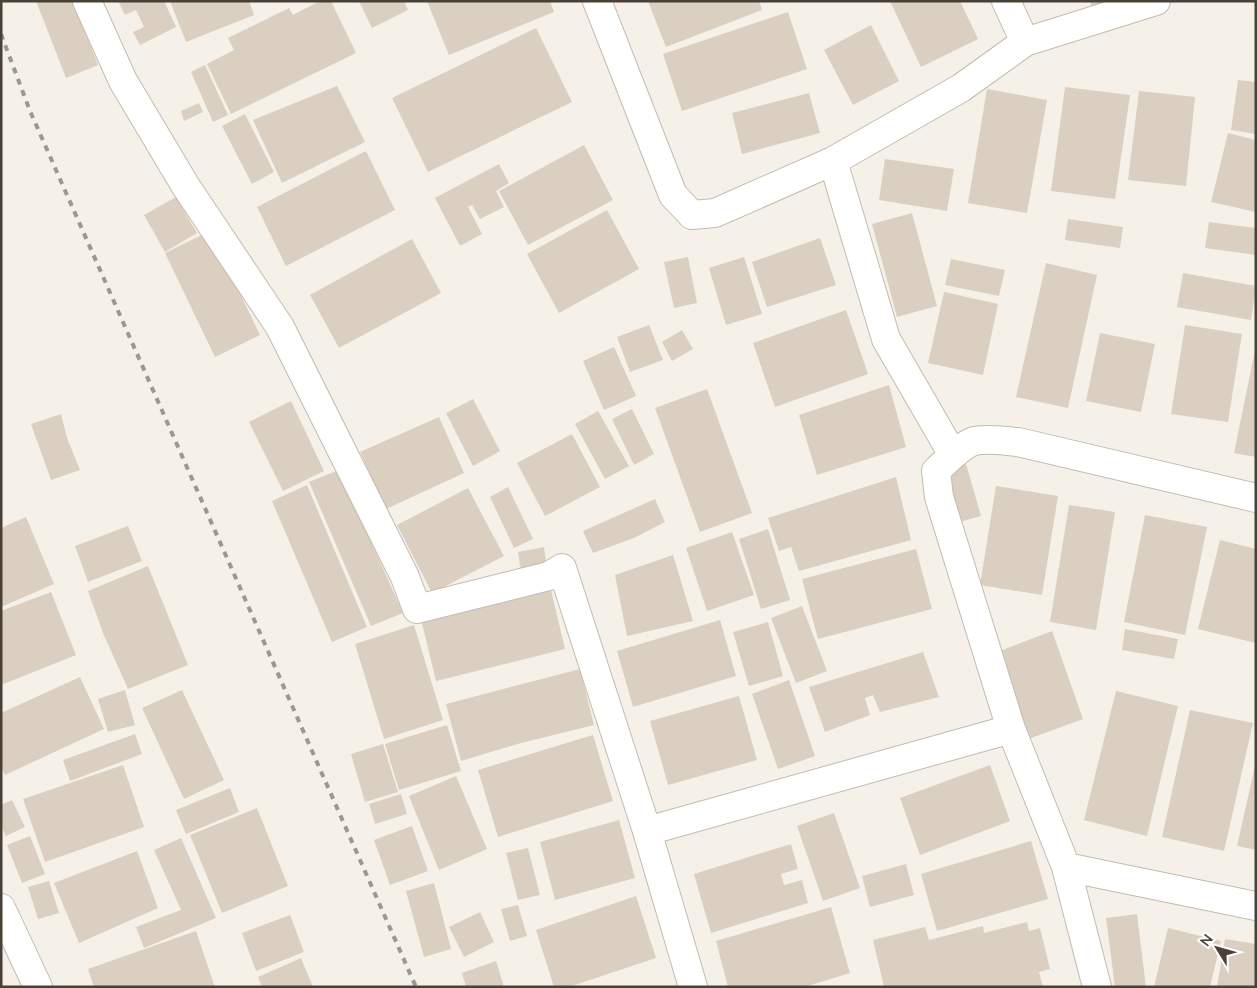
<svg xmlns="http://www.w3.org/2000/svg" width="1257" height="988" viewBox="0 0 1257 988" font-family="Lato,sans-serif">
<style>
.building{fill:#dacfc1}
.lines{fill:none;stroke-linecap:round;stroke-linejoin:round}
.minor-casing{stroke:#c4bbae;stroke-width:30}
.minor{stroke:#fff;stroke-width:28}
.rail{stroke:#989898;stroke-width:4;stroke-dasharray:6 6;stroke-linecap:butt}
</style>
<rect width="100%" height="100%" fill="#f5f1e9"/>
<path class="building" d="M36,1h37l25,64 -32,13z
M118,1h46l12,26 -36,18 -7,-13 11,-5 -8,-17 -11,5z
M170,1h79l5,14 -68,27z
M320,1h11l25,52 -125,61 -24,-50 27,-14 -6,-12 61,-30 4,7z
M359,1h45l4,9 -36,18z
M427,1h123l4,11 -105,43z
M648,1h111l3,9 -96,37z
M890,1h70l18,38 -57,28z
M1090,1h38l-35,11z
M788,12l19,57 -125,42 -19,-57z
M871,25l28,56 -46,24 -29,-55z
M536,28l36,74 -144,70 -36,-74z
M205,65l23,50 -15,7 -22,-50z
M1238,80l18,2v52l-25,-4z
M337,86l28,56 -83,41 -29,-63z
M1065,87l65,8 -15,104 -64,-8z
M987,89l60,11 -20,113 -59,-10z
M1139,91l56,6 -9,89 -58,-6z
M809,93l11,40 -78,21 -10,-41z
M199,103l4,9 -19,9 -3,-10z
M245,114l29,58 -22,12 -30,-58z
M1228,133l28,7v72l-45,-10z
M584,145l29,55 -85,45 -29,-54z
M366,151l29,59 -109,56 -29,-59z
M885,159l69,10 -7,42 -68,-11z
M499,164l10,19 -13,8 8,16 -24,12 -8,-14 -4,2 14,27 -22,12 -25,-48z
M176,197l21,36 -32,19 -21,-37z
M607,210l32,59 -80,44 -32,-59z
M912,213l25,93 -40,11 -25,-93z
M1068,219l55,8 -3,21 -55,-8z
M1209,222l47,6v27l-51,-7z
M210,231l50,104 -45,22 -50,-104z
M820,238l16,47 -69,22 -15,-45z
M412,239l29,54 -102,55 -29,-53z
M688,257l9,46 -23,5 -10,-46z
M744,257l18,57 -36,11 -17,-57z
M951,259l54,11 -6,26 -54,-11z
M1046,263l51,12 -29,133 -52,-11z
M1183,273l73,13 -5,34 -74,-13z
M944,292l54,12 -15,71 -55,-12z
M846,310l22,64 -93,33 -22,-64z
M649,325l14,35 -33,12 -13,-35z
M1185,325l57,9 -14,88 -57,-8z
M682,330l11,19 -21,12 -10,-19z
M1100,333l55,11 -14,68 -55,-11z
M614,347l22,49 -32,14 -21,-49z
M1255,350h1v107l-22,-4z
M889,385l17,62 -89,28 -18,-60z
M707,389l45,124 -52,19 -45,-124z
M473,399l27,52 -27,15 -27,-53z
M291,401l33,70 -41,20 -34,-69z
M632,409l22,45 -20,11 -22,-46z
M598,411l31,55 -24,13 -30,-55z
M61,414l6,24 13,32 -29,10 -20,-56z
M439,417l25,56 -78,36 -26,-57z
M572,434l28,53 -55,29 -28,-53z
M966,464l15,52 -25,7 -15,-51z
M339,470l64,143 -32,13 -62,-144z
M896,477l15,63 -112,31 -8,-24 -12,4 -11,-33z
M307,485l60,142 -35,15 -60,-141z
M996,486l62,10 -16,99 -62,-10z
M508,487l25,52 -19,9 -24,-51z
M468,488l36,68 -72,37 -35,-68z
M655,499l10,23 -31,16 -41,15 -10,-22z
M1069,505l46,7 -19,118 -46,-8z
M1145,515l62,12 -22,108 -61,-13z
M26,517l28,67 -53,23v-79z
M128,526l14,35 -54,21 -13,-36z
M768,529l22,71 -29,9 -22,-70z
M732,532l22,63 -47,16 -21,-63z
M1220,540l36,9v94l-58,-14z
M544,547l3,21 -26,4 -3,-20z
M916,549l16,60 -114,30 -16,-60z
M673,555l20,66 -66,15 -12,-61z
M148,566l40,99 -60,24 -25,-56 -15,-42z
M549,582l16,67 -129,32 -16,-66z
M51,592l25,63 -75,30v-74z
M802,606l25,65 -31,12 -25,-65z
M720,620l16,56 -103,31 -16,-56z
M768,622l15,54 -34,10 -16,-54z
M414,625l29,95 -59,19 -29,-95z
M1125,629l53,10 -4,20 -52,-9z
M1052,631l31,88 -60,22 -31,-87z
M923,652l16,45 -59,15 -7,-17 -8,3 5,17 -45,17 -16,-45z
M580,669l14,56 -73,18 -60,18 -15,-57z
M80,677l24,52 -99,46 -4,-8v-54z
M789,680l26,76 -37,13 -26,-75z
M125,690l10,35 -27,7 -10,-33z
M182,690l42,90 -40,19 -42,-91z
M1116,691l62,15 -31,130 -63,-16z
M739,696l18,64 -89,25 -18,-64z
M1190,710l63,13 -29,128 -62,-14z
M447,725l14,46 -62,19 -14,-46z
M135,734l7,20 -72,27 -7,-21z
M593,735l20,66 -115,36 -20,-67z
M383,744l15,48 -33,10 -14,-48z
M123,765l21,62 -99,35 -22,-63z
M990,765l20,56 -90,34 -20,-57z
M1255,766h1v84l-19,-4z
M456,776l31,73 -48,21 -30,-74z
M230,788l9,24 -53,22 -10,-24z
M401,794l6,20 -32,10 -6,-20z
M12,800l13,27 -19,9 -5,-10v-21z
M257,808l31,78 -66,27 -32,-78z
M834,813l26,75 -37,13 -26,-75z
M619,820l16,58 -80,22 -15,-58z
M412,826l16,45 -38,14 -16,-45z
M30,836l15,38 -23,9 -15,-38z
M181,838l35,80 -72,30 -8,-21 45,-17 -27,-60z
M1031,841l17,58 -111,32 -16,-57z
M791,844l7,25 -17,5 3,11 18,-5 6,23 -97,30 -17,-59z
M528,848l12,47 -22,5 -12,-47z
M137,851l21,57 -79,35 -25,-60z
M906,864l8,31 -44,12 -8,-31z
M49,881l10,32 -21,6 -10,-32z
M434,883l17,66 -27,8 -18,-66z
M636,896l20,62 -87,29h-15l-18,-57z
M518,905l9,31 -17,5 -9,-32z
M831,907l19,66 -46,14h-76l-12,-46z
M480,912l14,30 -30,15 -15,-30z
M1137,914l9,73h-31l-9,-69z
M290,915l14,37 -48,19 -14,-38z
M1027,922l2,9 11,-3 10,41 -11,3 4,15h-159l-11,-47 52,-13 4,13 54,-14 1,7z
M1168,928l53,13 -11,46h-56z
M196,931l19,56h-121l-6,-18z
M1225,939l31,5v43h-39z
M301,958l12,29h-51l-4,-10z
M496,961l8,26h-38l-4,-14z"/>
<g class="lines">
<g class="minor-casing">
<path id="minor" d="M87,1l36,80 62,104 95,142 125,250 12,32 132,-33 13,-8 85,263 46,156
M597,1l76,194 19,20 23,-2 118,-52 128,-73 64,-46 131,-41
M1006,1l19,41
M833,161l53,178 67,116
M647,831l364,-102
M1066,867l190,39
M1,908l37,79
M1097,987l-31,-120 -55,-138 -72,-232 -3,-26c8,-8 26,-26 38,-30 11,-3 32,0 44,1l238,56"/>
</g>
<use href="#minor" class="minor"/>
<path class="rail" d="M1,34l29,77 386,876"/>
</g>
<rect width="1257" height="988" fill="none" stroke="#494137" stroke-width="5"/>
<g transform="translate(1217 948) rotate(307)" stroke="#ffffff" stroke-width="4" paint-order="stroke">
<path d="M0-4L9 19L0 12L-9 19Z" fill="#494137"/>
<text y="-8" font-size="14" font-weight="bold" text-anchor="middle" fill="#494137">N</text>
</g>
</svg>
